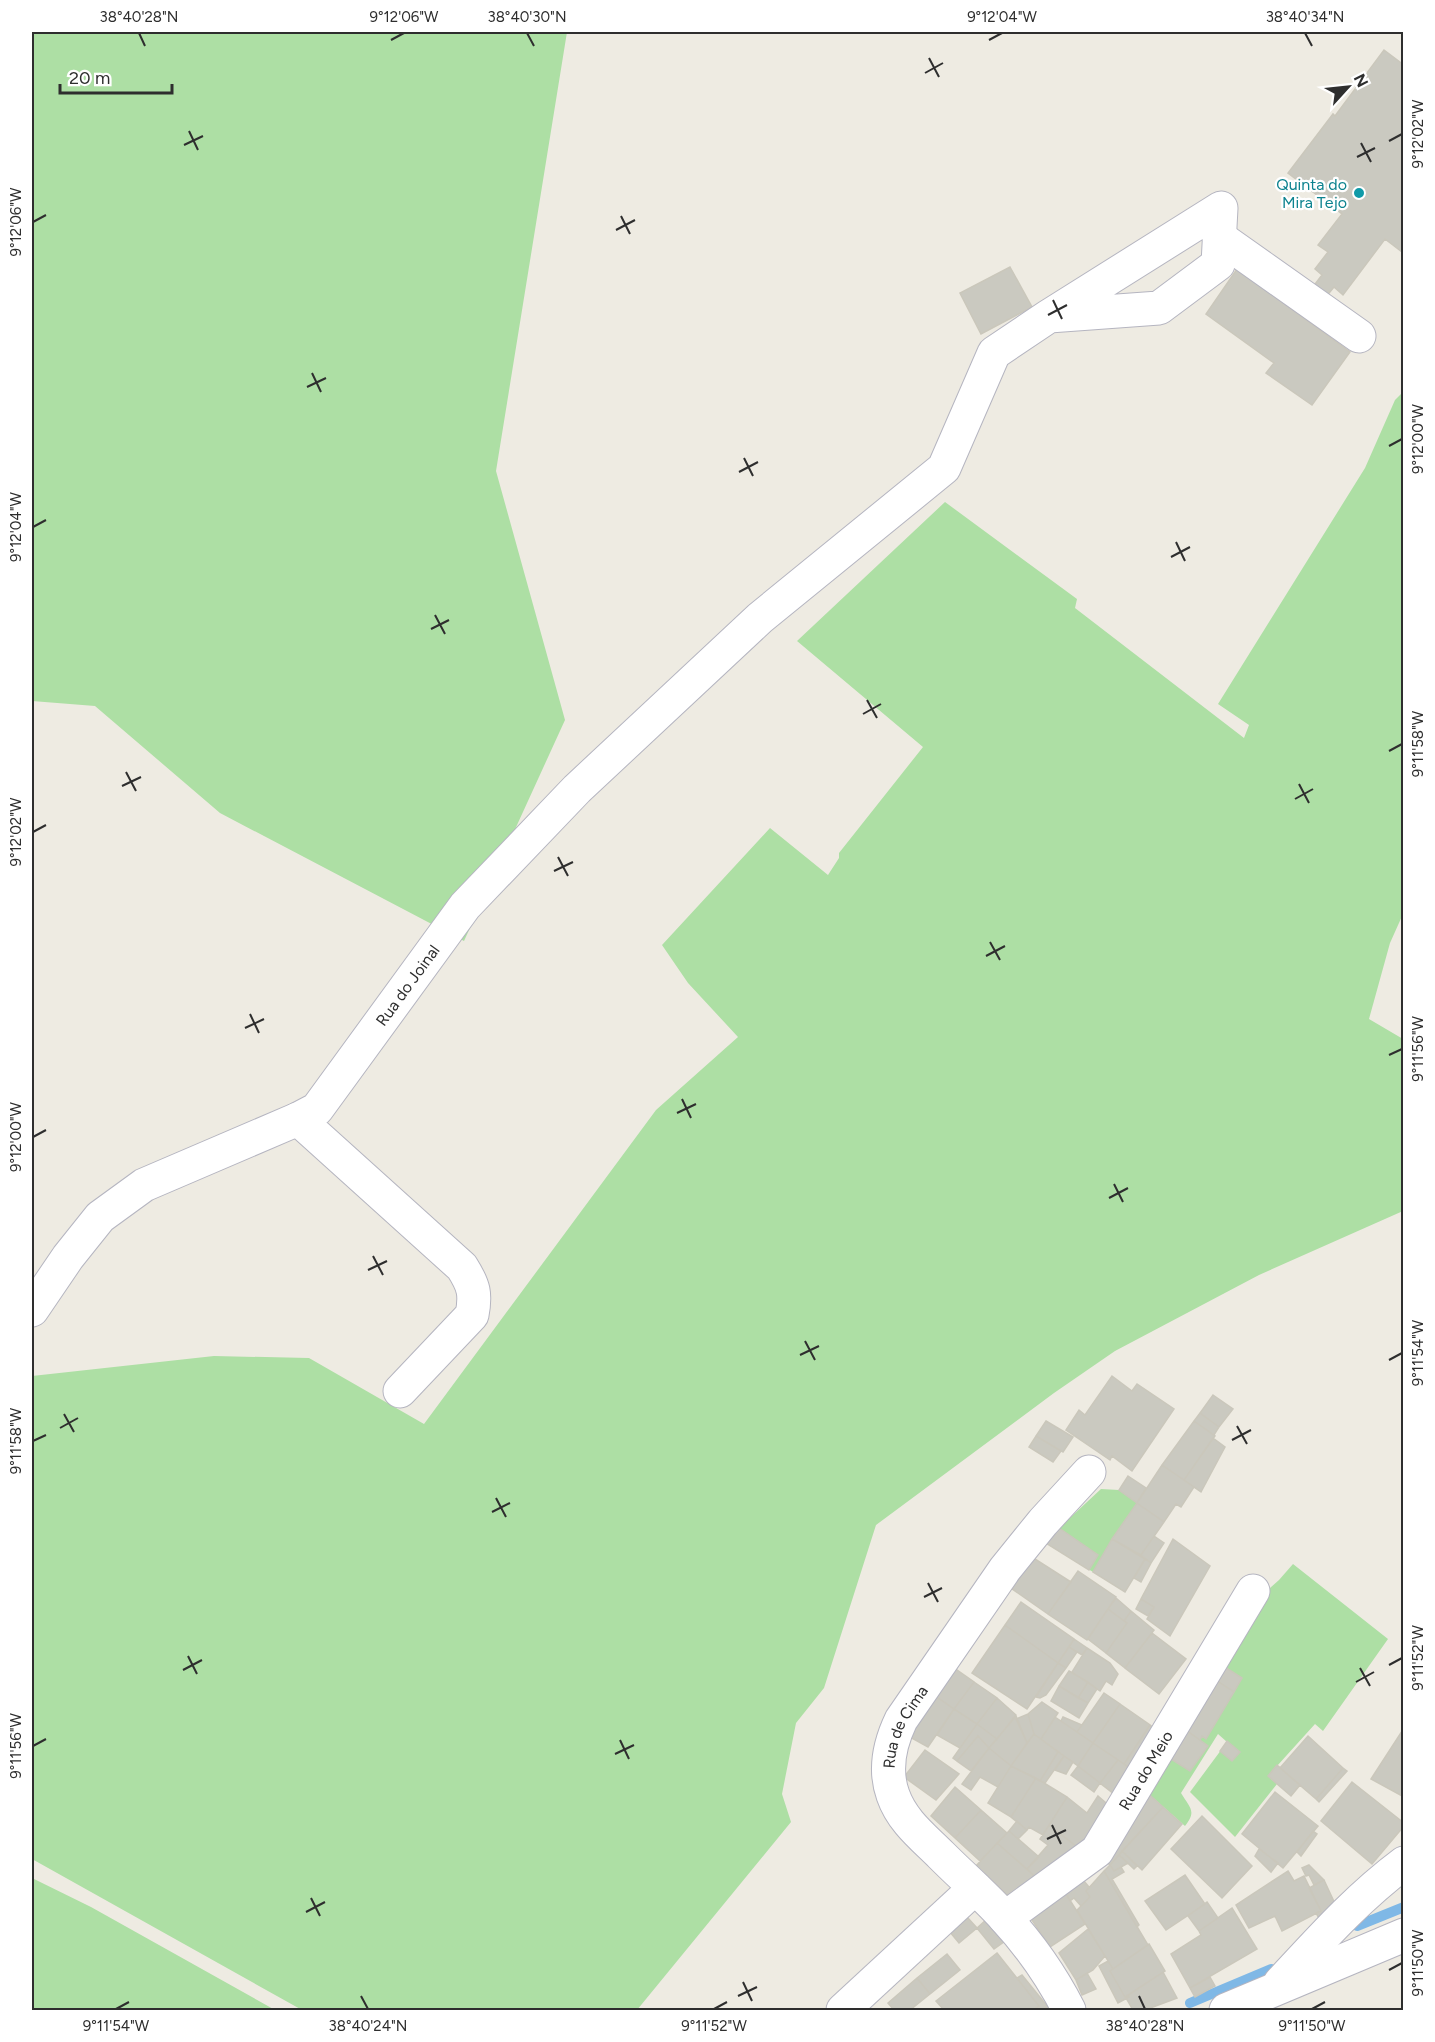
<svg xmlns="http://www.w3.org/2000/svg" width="1435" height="2042" viewBox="0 0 1435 2042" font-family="Figtree,sans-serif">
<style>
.green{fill:#addfa4}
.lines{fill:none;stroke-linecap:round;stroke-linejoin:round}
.stream{stroke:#7fb8e6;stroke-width:10}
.building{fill:#cac9c0;stroke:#cac7bb;stroke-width:1.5}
.minor-casing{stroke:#b5b5c0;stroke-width:35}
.minor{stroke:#fff;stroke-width:33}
.ticks{fill:none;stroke:#2e2e2e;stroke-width:2}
.culture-dot{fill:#0f9aa8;stroke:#fff;stroke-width:2}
.labels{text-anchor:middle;stroke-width:4.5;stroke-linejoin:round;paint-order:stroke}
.culture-label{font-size:16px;fill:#0d838f;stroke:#fff;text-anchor:end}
.street-label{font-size:16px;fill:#2e2e2e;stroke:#fff}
.neatline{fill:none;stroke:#2e2e2e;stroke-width:2}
.ticks-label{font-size:15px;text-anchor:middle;fill:#2e2e2e}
</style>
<rect width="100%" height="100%" fill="#eeebe2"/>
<path class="green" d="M32,32h535l-71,439 69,249 -101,221 -244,-128 -125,-107 -63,-5z
M1403,392v522l-13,29 -21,76 34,20v172l-144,64 -144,76 -61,42 -178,132 -52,163 -28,35 -14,71 9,28 -154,188h-335l-270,-151v-483l182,-20 95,2 115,66 232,-314 82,-73 -50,-54 -26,-38 108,-117 58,47 11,-17v-5l84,-106 -126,-106 148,-139 132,97 -2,9 169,130 5,-13 -31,-21 147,-236 30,-68z
M1101,1489l18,1 18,13 -44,69 -49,-30z
M1293,1564l95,75 -65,92 -8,-7 -47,52 9,8 -42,53 -45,-45 37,-50 -9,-8 -37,59c9,15 16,18 4,33l-42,-37 118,-193 18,-16z
M32,1878l59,29 184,103h-243z"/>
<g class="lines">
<path class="stream" d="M1357,1926l47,-19
M1190,2003l81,-34"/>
</g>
<path class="building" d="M1384,50l20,15v184l-2,3 -17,-13 -42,56 -9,-8 -9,11 -13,-10 10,-13 -7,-6 13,-17 -10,-7 24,-31 -54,-41 45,-59 2,2z
M1010,267l22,40 -51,27 -21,-41z
M1237,269l113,83 -38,53 -46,-32 8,-10 -68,-49z
M1112,1376l20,15 5,-7 37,25 -42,62 -20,-15 -2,4 -44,-30 13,-20 6,5z
M1213,1395l20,14 -14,18 -19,-14z
M1200,1413l19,14 -5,8 -20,-14z
M1046,1421l27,16 -10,15 -27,-16z
M1194,1421l21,15 -31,44 -22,-15z
M1036,1436l25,15 -8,11 -24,-15z
M1213,1438l12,9 -24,45 -17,-12z
M1162,1465l32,22 -13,20 -5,-3 -12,18 -27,-19z
M1128,1476l18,12 -9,15 -18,-13z
M1137,1503l27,19 -23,33 -29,-16z
M1059,1528l39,27 -9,15 -45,-28z
M1154,1536l10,7 -13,20 -10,-8z
M1112,1539l33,20 -20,33 -32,-20z
M1173,1539l37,27 -40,70 -23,-17 7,-12 -13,-8z
M1029,1557l6,2 36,23 -23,32 -40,-28z
M1145,1559l6,4 -10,19 -7,-4z
M1078,1571l38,26 -29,43 -39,-26z
M1116,1598l15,13 -7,10 -16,-12z
M1141,1599l13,8 -6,9 -12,-7z
M1021,1602l53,37 -16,24 -53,-38z
M1108,1609l19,14 -21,30 -18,-14z
M1131,1611l23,19 -29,38 -19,-15 21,-30 -3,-2z
M1005,1625l53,38 -31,46 -55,-36z
M1152,1633l34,26 -27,35 -34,-26z
M1074,1639l13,9 -5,7 -13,-8z
M1069,1647l8,5 -11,16 -8,-5z
M1087,1648l23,15 8,11 -6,11 -6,-4 -6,10 -28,-19z
M1058,1663l8,5 -20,27 -6,3 -4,-1z
M1220,1664l22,14 -8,14 -24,-16z
M950,1665l24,17 -20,27 -23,-16z
M1069,1671l19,11 -10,16 -19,-12z
M1210,1676l24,16 -28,47 -4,-3 -2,4 -21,-15z
M974,1682l23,16 -20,26 -23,-15z
M1088,1682l9,7 -9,14 -10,-5z
M1059,1686l29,17 -9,15 -28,-17z
M931,1693l23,16 -26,38 -20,-11z
M1104,1693l16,11 -27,39 -16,-11z
M997,1698l19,17 -19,24 -20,-15z
M1042,1702l16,11 -17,26 -7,-5 -6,-20z
M1120,1704l30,21 -26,39 -31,-21z
M954,1709l23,15 -17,24 -23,-13z
M1028,1714l6,20 -7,9 -11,-24z
M1016,1716l11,27 -16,23 -22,-18z
M1055,1717l38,26 -15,23 -37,-27z
M1063,1717l19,8 -5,7 -16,-11z
M977,1724l20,15 -8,9 -11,-12 -21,25 -4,-3z
M1150,1725l4,3 -26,39 -4,-3z
M1179,1725l29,21 -18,25 -27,-17z
M1404,1728v69l-33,-18z
M1034,1734l24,18 -18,29 -29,-15z
M978,1736l11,12 -18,23 -14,-10z
M1308,1736l35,32 -27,31 -36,-31z
M1227,1741l13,11 -8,9 -12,-10z
M1093,1743l25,17 -18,23 -22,-17z
M989,1748l22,18 -13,21 -18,-10 -9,13 -9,-6z
M925,1750l34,24 -23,26 -32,-23z
M1058,1752l6,4 -19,27 -5,-2z
M1064,1756l9,6 -7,12 -11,-4z
M1118,1760l15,10 -15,27 -18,-14z
M1277,1765l23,20 -9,11 -23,-20z
M1011,1766l25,12 -25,39 -23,-14z
M1078,1766l22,17 -6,9 -23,-17z
M1343,1768l4,3 -28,31 -3,-3z
M1036,1778l31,19 -24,38 -14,-8 -2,3 -16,-13z
M1352,1782l52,41v3l-32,38 -51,-43z
M955,1787l26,23 -26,28 -24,-22z
M1143,1789l20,18 -53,58 -7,-6z
M1275,1792l43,34 -35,42 -41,-34z
M1098,1796l14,12 -31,42 -32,-25 18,-28 20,16z
M1163,1807l19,17 -40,46 -20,-19z
M981,1810l26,23 -27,28 -25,-23z
M1202,1816l50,50 -30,32 -51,-49z
M1017,1821l10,9 -9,9 -9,-8z
M1049,1825l32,25 -39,33 -15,-14 21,-24 -8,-6z
M1009,1831l30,26 -12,12 -30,-26z
M1313,1831l4,3 -16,22 -4,-4z
M997,1843l43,38 -27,19 -37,-34z
M1259,1849l19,14 -7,9 -16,-16z
M1122,1851l15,15 -3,3 -15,-14z
M1119,1855l9,8 -14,8 -4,-6z
M1110,1865l4,6 7,-4 3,5 -12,7 27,46 -2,2 -33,-56z
M1309,1865l15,15 -10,5 -5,-10 -3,1 -4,-8z
M1104,1871l44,74 -35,24 -36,-59 13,-13 -4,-6z
M1288,1871l6,10 10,-5 17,35 -39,20 -7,-15 -26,12 -13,-23z
M1078,1874l11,13 -3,4 4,6 -9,9 -7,-8 -4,3 -5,-9z
M1185,1875l20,29 -39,26 -21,-29z
M1324,1880l12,26 -14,18 -6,-11 5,-2 -12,-23z
M1061,1886l24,38 -35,23 -24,-36z
M1207,1902l11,16 -19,13 -11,-15z
M1232,1908l25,41 -67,39 -19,-34 30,-19 -2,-4z
M967,1917l10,11 -18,15 -9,-11z
M987,1919l18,22 -11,8 -17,-21z
M1088,1929l17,27 -12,14 -17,10 -17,-27z
M1149,1944l16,27 -40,26 -15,-26z
M997,1953l42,53 -6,4h-89l-8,-9z
M947,1954l13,16 -30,24 -13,-16z
M1108,1961l5,8 -3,2 15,26 4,-2v2l-11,6 -19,-37z
M1163,1972l14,26 -32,12h-12l-7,-12 3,-1v-2z
M1087,1973l9,16 -14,6 -6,-15z
M1022,1975l26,32 -5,3h-10l6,-4 -22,-28z
M1210,1977l5,9 -20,11 -5,-9z
M917,1978l13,16 -20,16h-16l-6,-7z"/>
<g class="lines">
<g class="minor-casing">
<g id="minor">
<path d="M1219,237l140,99"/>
<path d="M298,1119l164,148c12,19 14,27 10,48l-72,76"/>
<path id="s1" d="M32,1310l36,-53 32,-40 44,-32 154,-66 19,-10 148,-203 112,-117 183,-171 184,-150 50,-115 55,-37 110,-8 59,-44 3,-56 -172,108"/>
<path id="s2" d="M1005,1918l92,-67 156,-260"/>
<path d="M1280,1983c39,-42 77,-85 124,-120"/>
<path d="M843,2010l132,-122"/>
<path id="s3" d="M1069,2010c-17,-33 -40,-66 -65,-93 -20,-22 -42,-41 -63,-62 -18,-18 -39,-34 -48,-60 -9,-25 -3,-52 8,-75l104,-151 38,-47 46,-50"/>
<path d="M1226,2010l178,-75"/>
</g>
</g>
<use href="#minor" class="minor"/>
</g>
<path class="ticks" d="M139,33l6,13M527,33l7,13M1305,33l7,13M391,40l13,-7M989,40l13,-7M929,58l10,19M925,73l18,-10M189,131l9,19M1389,141l13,-7M1361,143l10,19M184,145l19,-9M1357,157l18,-9M621,216l9,18M33,222l13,-7M616,230l19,-10M1053,300l9,19M1048,315l19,-10M312,373l9,19M307,387l19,-9M1389,446l13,-7M744,458l9,18M739,472l19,-10M33,527l13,-7M1176,542l9,19M1171,557l19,-10M435,615l10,19M431,629l18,-9M867,700l10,18M863,714l18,-10M1389,751l13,-7M126,772l10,19M1299,784l10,19M122,786l19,-9M1295,799l18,-10M33,832l13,-7M558,857l10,19M554,871l19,-9M990,942l10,18M986,956l19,-10M250,1014l9,19M245,1028l19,-9M1389,1055l13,-6M682,1099l9,19M677,1113l19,-9M33,1137l13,-7M1114,1184l9,18M1109,1198l19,-10M373,1256l10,19M368,1270l19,-9M805,1341l10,19M800,1355l19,-9M1389,1360l13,-7M64,1414l10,18M1237,1426l10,18M60,1428l18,-10M1232,1440l19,-10M33,1441l13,-6M496,1498l10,19M492,1512l18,-9M928,1583l10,19M924,1597l18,-9M188,1656l9,18M1389,1665l13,-7M1360,1668l10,18M183,1670l19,-10M1356,1682l18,-10M620,1740l9,19M33,1746l13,-7M615,1754l19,-9M1052,1825l9,19M1047,1839l19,-9M311,1898l9,18M306,1912l19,-10M1389,1970l13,-7M743,1982l9,19M361,1996l7,13M738,1996l19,-9M1139,1996l6,13M116,2009l13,-7M714,2009l13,-7M1312,2009l13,-7"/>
<circle class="culture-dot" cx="1359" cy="193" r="6"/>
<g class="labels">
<g class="culture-label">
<text x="1347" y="190">Quinta do<tspan x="1347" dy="18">Mira Tejo</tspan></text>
</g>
<g class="street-label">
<text dy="6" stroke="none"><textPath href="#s1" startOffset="512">Rua do Joinal</textPath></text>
<text dy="6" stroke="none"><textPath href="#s3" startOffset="352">Rua de Cima</textPath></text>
<text dy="6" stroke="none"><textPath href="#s2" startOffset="208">Rua do Meio</textPath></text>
</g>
</g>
<rect width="1435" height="2042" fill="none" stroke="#ffffff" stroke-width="66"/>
<g transform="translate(1348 87) rotate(63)" stroke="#ffffff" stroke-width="4.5" paint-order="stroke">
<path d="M0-4.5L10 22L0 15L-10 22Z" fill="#2e2e2e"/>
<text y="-9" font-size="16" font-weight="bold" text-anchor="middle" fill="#2e2e2e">N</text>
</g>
<path d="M60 84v9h112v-9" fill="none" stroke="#2e2e2e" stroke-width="3"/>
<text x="69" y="84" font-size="18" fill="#2e2e2e" stroke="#ffffff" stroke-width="4.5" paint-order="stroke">20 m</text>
<rect x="33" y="33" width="1369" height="1976" class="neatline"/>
<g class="ticks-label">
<text x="139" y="22">38°40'28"N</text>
<text x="404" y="22">9°12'06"W</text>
<text x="527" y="22">38°40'30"N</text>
<text x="1002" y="22">9°12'04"W</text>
<text x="1305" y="22">38°40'34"N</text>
<text transform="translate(1418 134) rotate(-90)" y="5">9°12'02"W</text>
<text transform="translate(16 222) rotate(-90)" y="5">9°12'06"W</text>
<text transform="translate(1418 439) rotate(-90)" y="5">9°12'00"W</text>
<text transform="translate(16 527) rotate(-90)" y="5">9°12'04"W</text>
<text transform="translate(1418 744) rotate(-90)" y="5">9°11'58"W</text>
<text transform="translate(16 832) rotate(-90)" y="5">9°12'02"W</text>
<text transform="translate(1418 1049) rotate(-90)" y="5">9°11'56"W</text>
<text transform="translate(16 1137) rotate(-90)" y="5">9°12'00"W</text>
<text transform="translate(1418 1353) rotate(-90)" y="5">9°11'54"W</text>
<text transform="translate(16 1441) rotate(-90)" y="5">9°11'58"W</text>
<text transform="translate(1418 1658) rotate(-90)" y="5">9°11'52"W</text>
<text transform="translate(16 1746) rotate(-90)" y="5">9°11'56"W</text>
<text transform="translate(1418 1963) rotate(-90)" y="5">9°11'50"W</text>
<text x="116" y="2031">9°11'54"W</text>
<text x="368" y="2031">38°40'24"N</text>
<text x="714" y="2031">9°11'52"W</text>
<text x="1145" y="2031">38°40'28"N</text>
<text x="1312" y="2031">9°11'50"W</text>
</g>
</svg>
